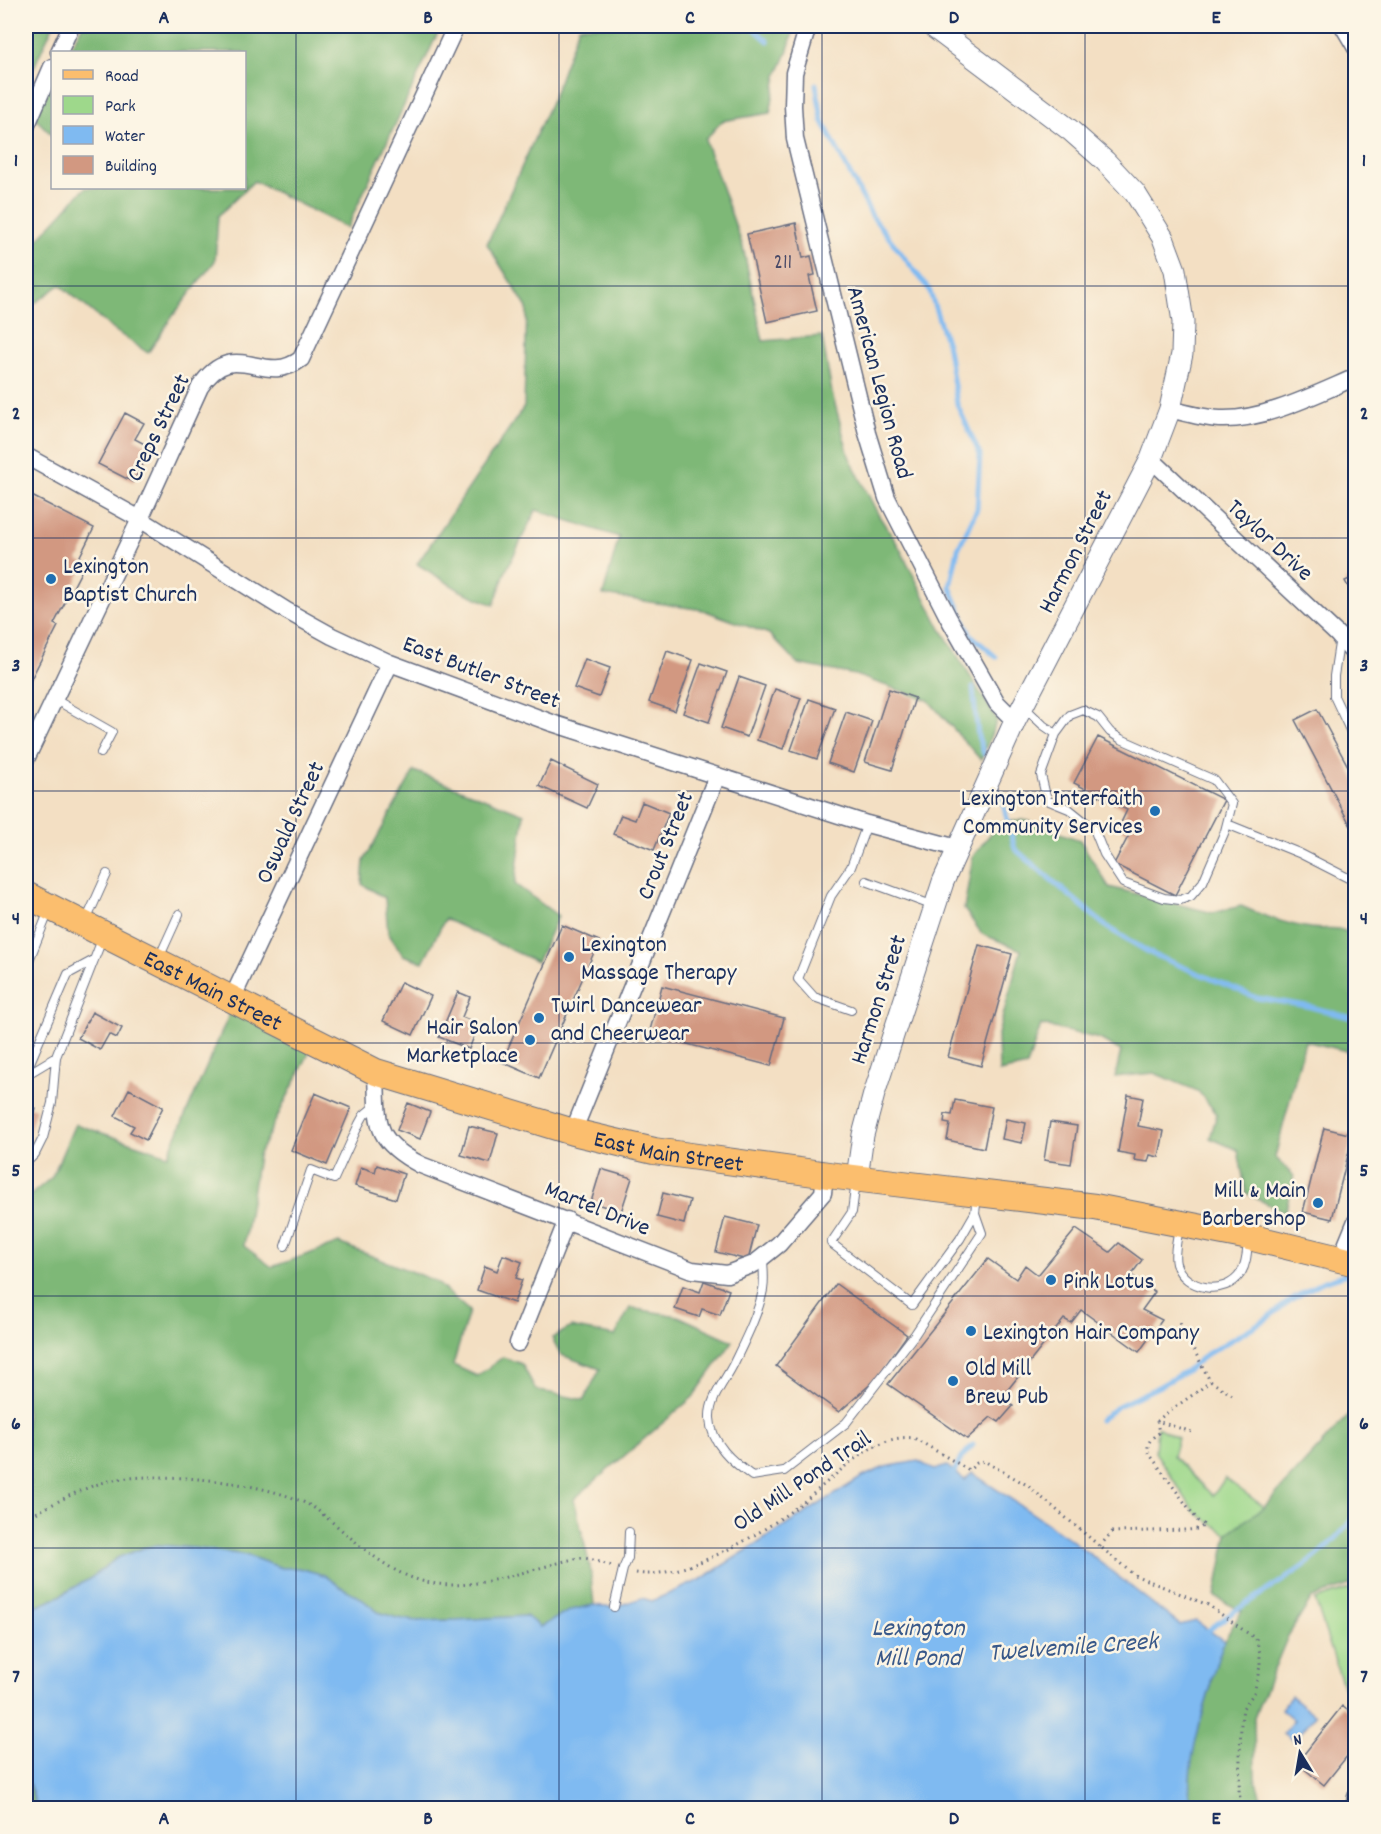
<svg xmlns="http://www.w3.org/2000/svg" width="1381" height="1834" viewBox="0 0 1381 1834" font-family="Dekko,sans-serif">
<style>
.green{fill:#9ed88b;stroke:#5c8474;stroke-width:1.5}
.forest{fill:#7eb877;stroke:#4c746a;stroke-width:1.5}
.water{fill:#7fbaf1;stroke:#4d74a8;stroke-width:1.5}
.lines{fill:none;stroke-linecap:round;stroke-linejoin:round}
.stream{stroke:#7fbaf1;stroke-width:5}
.building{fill:#d29881}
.service-casing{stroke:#676d81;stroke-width:10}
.minor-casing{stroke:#676d81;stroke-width:19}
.tertiary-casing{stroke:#676d81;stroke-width:23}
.primary-casing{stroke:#676d81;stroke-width:28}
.path{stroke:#676d81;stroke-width:3;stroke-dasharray:1.5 4.5;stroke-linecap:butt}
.service{stroke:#fff;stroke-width:8}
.minor{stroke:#fff;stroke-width:16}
.tertiary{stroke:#fff;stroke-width:21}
.primary{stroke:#fbbe6e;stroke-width:26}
.grid{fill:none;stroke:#1b2f5e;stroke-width:1.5;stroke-opacity:0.55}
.poi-dot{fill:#1f6fb2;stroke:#fcf5e5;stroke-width:2}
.labels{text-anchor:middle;stroke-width:5;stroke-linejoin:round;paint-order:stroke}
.number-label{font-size:21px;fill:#494967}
.street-label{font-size:24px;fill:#1b2f5e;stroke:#fcf5e5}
.poi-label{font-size:24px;fill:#1b2f5e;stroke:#fcf5e5;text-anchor:start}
.water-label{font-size:26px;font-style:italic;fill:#39598a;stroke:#fcf5e5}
.neatline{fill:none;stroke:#1b2f5e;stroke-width:2}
.grid-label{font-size:20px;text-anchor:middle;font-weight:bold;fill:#1b2f5e}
</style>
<rect width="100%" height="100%" fill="#fcf5e5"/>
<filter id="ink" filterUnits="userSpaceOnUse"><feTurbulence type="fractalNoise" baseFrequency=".0167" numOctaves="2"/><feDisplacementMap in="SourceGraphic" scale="12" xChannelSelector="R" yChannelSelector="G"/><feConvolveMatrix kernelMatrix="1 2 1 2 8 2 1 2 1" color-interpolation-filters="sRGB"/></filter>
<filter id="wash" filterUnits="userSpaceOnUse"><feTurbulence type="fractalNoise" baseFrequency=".008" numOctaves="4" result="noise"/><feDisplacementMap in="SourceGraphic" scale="24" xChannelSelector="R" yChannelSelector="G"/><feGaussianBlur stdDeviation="1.35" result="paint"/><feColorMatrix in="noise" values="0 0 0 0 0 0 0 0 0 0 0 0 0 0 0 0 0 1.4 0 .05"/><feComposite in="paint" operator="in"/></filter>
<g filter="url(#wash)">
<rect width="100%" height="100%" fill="#f3dfc3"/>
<path class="green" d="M1157,1427l21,11 -5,18 40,40 12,-18 39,29 -37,27 -33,-23 -39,-59z
M1355,1587v99l-11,3 -29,-89z"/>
<path class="forest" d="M26,26h27l-27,58z
M82,26h359l-94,202 -93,-47 -36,35 -3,45 -43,56 -24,36 -34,-23 -54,-45 -25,18 -9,-2v-49l59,-64h159v-136h-176z
M579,26h216l-8,27 -10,23 -7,37 -48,8 -17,19 38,107 20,94 59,-5 10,57 17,63 30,60 19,29 43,84 56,91 -16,40 -53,-60 -73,-25 -57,-11 -29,-30 -66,-24 -100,-15 16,-58 -83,-27 -31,63 -11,32 -33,-14 -44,-27 107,-157 3,-99 -40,-64 67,-149z
M52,83v52l-17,-17z
M414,771l110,43 -9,70 43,32 -21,46 -92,-43 -22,43 -20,-7 -15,-22 -3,-35 -23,-14 2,-23z
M1024,820l56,20 29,47 104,26 28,-7c22,10 45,18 69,22 21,3 28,-5 45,10v115l-50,-12 -30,116 19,19 -9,37 -39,-20 -8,-43 -28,-12 7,-24 -19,-23 -44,-18 -39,4 6,-26 -21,-12 -59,-14 -14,41 -28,6 -1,-38 23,-84 -39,-16 -18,-25 9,-53 26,-33z
M231,1001l84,40 -57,115 -14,90 28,21 67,-24 96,38 34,30 -16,54 24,11 26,-19 19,7 14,26 48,10 16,-31 -39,-14 -9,-17 19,-11 44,9 15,-28 48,8 55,25 -40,56 -119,102 16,68 4,38 -23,5 -31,18 -14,-12 -69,4 -40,1 -20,-3 -19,-6 -19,-15 -20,-11 -15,-11 -25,-7h-17l-37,-13 -51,-7 -37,-3 -40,13 -26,20 -31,18 -34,14v-411l26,-22 23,-53 93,31 61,-140z
M1355,1408v175l-43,15 -24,38 -34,81 1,61 9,30h-74c-5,-41 9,-83 21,-122 0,-27 17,-53 31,-75l-27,-14 12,-63 37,-27z
M26,1774l9,30 2,4h-11z"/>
<path class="water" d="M918,1461l16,9 13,-4 18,14 7,-7 97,65 111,87 16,-4 28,20 -13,38v7c-12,39 -25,81 -21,122h-1153l-11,-34v-164l34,-14 31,-18 26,-20 26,-10 14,-3 37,3 51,7 37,13h17l25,7 15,11 20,11 19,15 19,6 20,3 40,-1 69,-4 14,11 31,-17 23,-5 20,2 28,-9 10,3 48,-21 162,-103 23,-10z
M1291,1696l24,19 -21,26 -11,-8 11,-13 -13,-11z"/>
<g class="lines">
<path class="stream" d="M751,26l17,15
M816,84l6,36 50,96 57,73 19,59 9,56 23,51 -3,54 -19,40 -8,38 20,47 26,23
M973,688l5,48 6,18
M1000,792l15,57 93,79 44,26 105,44 50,8 49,13
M1100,1420l18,-14 42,-20 26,-15 21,-17 58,-34 27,-21 30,-17 31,-10
M954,1472l8,-15 11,-12
M1203,1635c49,-43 117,-65 153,-122"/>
</g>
<g id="blocks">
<path class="building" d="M796,223l7,35 8,-2 4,19 -6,1 8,35 -50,11 -20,-88z
M125,413l19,10 -9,16 17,9 -19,34 -35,-18z
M26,493l68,35 -16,32 7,4 -31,60 4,2 -29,57 -3,-2v-78l3,-7 -3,-2z
M1356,576v25l-11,-20z
M667,651l26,9 -18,51 -26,-9z
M585,659l25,9 -11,29 -25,-9z
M701,663l26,9 -18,50 -26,-9z
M739,677l26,9 -18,51 -26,-9z
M775,689l26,9 -18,51 -26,-9z
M889,689l26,9 -23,72 -27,-8z
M809,699l26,9 -18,51 -26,-9z
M1317,709l39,72v50l-2,1 -59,-112z
M846,712l26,9 -18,51 -26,-9z
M1098,737l126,63 -49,95 -61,-31 16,-31 -11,-6 8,-17 -53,-27z
M551,761l47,23 -11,24 -48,-22z
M642,802l27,11 -15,37 -41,-16 8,-19 14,5z
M562,925l37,16 -60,137 -37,-16z
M979,945l33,9 -31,112 -33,-9z
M401,982l30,14 -18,39 -30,-14z
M662,986l122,32 -13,48 -122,-32z
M458,992l12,5 -8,20 17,7 -10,25 -30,-12z
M92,1012l30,16 -5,10 -8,-4 -9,16 -22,-12z
M129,1089l34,18 -17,33 -16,-8 4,-6 -19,-10z
M315,1093l36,15 -24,57 -36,-15z
M1128,1095l15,3 -5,28 26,5 -5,26 -9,-2 -2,7 -14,-2 1,-5 -17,-3z
M955,1100l37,7 -8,41 -37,-8 3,-16 -6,-1 1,-9 7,1z
M408,1103l22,9 -10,27 -23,-9z
M26,1106l10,3 -10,32z
M1006,1119l20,4 -4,20 -20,-4z
M1050,1122l27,4 -6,38 -27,-4z
M469,1126l29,7 -8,30 -29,-8z
M1324,1128l29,7 -21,84 -29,-7z
M377,1165l27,9 -8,25 -41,-13 6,-19 14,5z
M601,1169l31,9 -11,34 -30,-10z
M663,1193l27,7 -6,24 -27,-7z
M725,1217l32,8 -9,35 -32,-8z
M1076,1229l34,23 9,-9 23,17 -11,15 24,17 -13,18 20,10 -23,32 -58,-42 -10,13 -7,-4 -62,78 11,9 -14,16 -8,-5 -24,22 -79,-55 100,-125 28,20 9,-14 13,10z
M503,1255l19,7 -6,16 6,2 -8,23 -37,-13 8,-24 12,5z
M704,1281l25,9 -9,25 -18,-6 -3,8 -24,-8 8,-23 17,6z
M836,1284l71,51 -32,45 -36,32 -63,-46z
M1342,1706l14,11v28l-32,40 -27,-22z"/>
</g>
</g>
<g filter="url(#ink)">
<use href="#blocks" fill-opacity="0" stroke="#676d81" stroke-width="1.5"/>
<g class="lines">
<g class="service-casing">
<path id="service" d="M1340,637l-6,39v20l22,47
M1344,642l12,-5
M54,699l58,33 -11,21
M1024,707l19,18 13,9 14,-19 13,-5 15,7 12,15 11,7 93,41 18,24 -7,27 -22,51 -12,14 -11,4 -16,-2 -41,-15 -19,-29 -10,-25 -25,-20 -22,-9 -6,-25 15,-41
M1227,824l72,29 57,29
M866,881l68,25
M85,923l22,-49
M159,958l20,-44
M26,968l24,-60
M851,1010l-37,-13 -16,-18 33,-83 20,-29 16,-43
M26,1072l42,-98 26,-14
M26,1075l30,-18
M26,1163l9,-9 8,-16 9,-35 4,-46 47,-120
M856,1181l-4,31 -21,31 81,62 48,-66 15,-26 2,-17
M1179,1226c-1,11 -6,27 -3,38 9,26 49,33 65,9 6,-10 6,-22 7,-32
M285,1246l26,-76 23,9 25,-55 5,-9 13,-11
M763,1257c0,10 2,22 0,33 -5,25 -18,50 -29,73 -8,17 -25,35 -24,55 1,26 23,44 42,58l32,-5 62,-48 69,-89 67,-101 -7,-20
M614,1607l9,-38 5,-11 1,-26"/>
</g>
<g class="minor-casing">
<path id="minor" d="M808,26l-14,47 -1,33 2,33 72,294 20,65 61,119 49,86 18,18
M1343,26l13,22
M59,52l12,-26
M26,127l26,-60
M1170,409c16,4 33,9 50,10 43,2 96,-25 136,-42
M26,456l114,63 147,92 45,25 58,27 162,60 315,101 90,24
M1151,459l187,176 18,21
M26,759l114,-240 60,-132c34,-52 63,1 101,-28l155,-333
M231,1001l159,-338
M376,1072c2,50 -4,68 45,93l271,105 35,4 27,-10 25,-20 44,-51 2,-19
M573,1132l144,-356
M1340,1260l16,-39
M518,1343l49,-123
M1354,1808l2,-11"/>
</g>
<g class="tertiary-casing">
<path id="tertiary" d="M857,1178l6,-43 11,-41 69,-212 72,-161 136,-262 19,-50 12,-55 1,-32 -8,-52 -12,-32 -28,-45 -30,-32 -35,-31 -138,-104"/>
</g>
<g class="primary-casing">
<g id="primary">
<path id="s1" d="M26,895l350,177 197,60 81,19 182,25 259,31 154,30 107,26"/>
</g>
</g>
<path class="path" d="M1180,1323l30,58 24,15
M1157,1421c17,-15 37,-25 53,-40
M857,1430l19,17
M26,1518c26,-13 54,-30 83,-37 46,-11 170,1 208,29 36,27 68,65 114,73 40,7 77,-7 116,-17 11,-3 23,-7 35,-8 9,0 21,6 31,8
M1100,1546l12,-14 75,-2 11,-1 7,-4 -7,-4 -50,-69c-1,-10 3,-14 11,-19l-2,-12 35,11
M636,1573c47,8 125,-39 162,-67 32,-23 73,-74 116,-68l55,32 8,-7 7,-2 43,24 107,90 74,30 48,34 4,14v13l-6,27 -11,15 -2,16 -2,68 3,16"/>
<use href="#service" class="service"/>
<use href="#minor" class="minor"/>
<use href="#tertiary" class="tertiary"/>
<use href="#primary" class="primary"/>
</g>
</g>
<path class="grid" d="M296,26v1782M559,26v1782M822,26v1782M1085,26v1782M26,286h1330M26,538h1330M26,791h1330M26,1043h1330M26,1296h1330M26,1548h1330"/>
<g class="poi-dot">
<circle cx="51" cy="579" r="6"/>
<circle cx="1155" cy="811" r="6"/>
<circle cx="569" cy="957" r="6"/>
<circle cx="539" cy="1018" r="6"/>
<circle cx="530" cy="1040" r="6"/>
<circle cx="1318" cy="1203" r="6"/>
<circle cx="1051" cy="1280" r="6"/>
<circle cx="971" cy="1331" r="6"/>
<circle cx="953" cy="1381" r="6"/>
</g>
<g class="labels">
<g class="number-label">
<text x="783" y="268">211</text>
</g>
<g class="street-label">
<text transform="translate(881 382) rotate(75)" y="8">American Legion Road</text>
<text transform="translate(157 427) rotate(-64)" y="8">Creps Street</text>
<text transform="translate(1271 539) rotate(43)" y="8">Taylor Drive</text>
<text transform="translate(1074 551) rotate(-63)" y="8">Harmon Street</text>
<text transform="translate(482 671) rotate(21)" y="8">East Butler Street</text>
<text transform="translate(289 822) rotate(-65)" y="8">Oswald Street</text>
<text transform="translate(664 845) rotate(-68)" y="8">Crout Street</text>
<text dy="8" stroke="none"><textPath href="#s1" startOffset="210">East Main Street</textPath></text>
<text transform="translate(877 999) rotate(-72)" y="8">Harmon Street</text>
<text dy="8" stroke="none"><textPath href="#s1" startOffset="696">East Main Street</textPath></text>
<text transform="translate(598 1207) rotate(22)" y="8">Martel Drive</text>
<text transform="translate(801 1480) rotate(-34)" y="8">Old Mill Pond Trail</text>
</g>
<g class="poi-label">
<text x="63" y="573">Lexington<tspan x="63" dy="28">Baptist Church</tspan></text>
<text x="1143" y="805" text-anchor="end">Lexington Interfaith<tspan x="1143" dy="28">Community Services</tspan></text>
<text x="581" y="951">Lexington<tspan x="581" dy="28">Massage Therapy</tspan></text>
<text x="551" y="1012">Twirl Dancewear<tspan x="551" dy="28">and Cheerwear</tspan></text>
<text x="518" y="1034" text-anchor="end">Hair Salon<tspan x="518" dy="28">Marketplace</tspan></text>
<text x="1306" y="1197" text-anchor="end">Mill &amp; Main<tspan x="1306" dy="28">Barbershop</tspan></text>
<text x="1063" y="1288">Pink Lotus</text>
<text x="983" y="1339">Lexington Hair Company</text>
<text x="965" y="1375">Old Mill<tspan x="965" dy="28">Brew Pub</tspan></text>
</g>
<g class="water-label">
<text x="918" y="1635">Lexington<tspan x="918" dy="30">Mill Pond</tspan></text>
<text transform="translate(1073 1645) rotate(-4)" y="9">Twelvemile Creek</text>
</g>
</g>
<rect width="1381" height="1834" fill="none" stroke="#fcf5e5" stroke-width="66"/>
<rect x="51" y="51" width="195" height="138" fill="#fcf5e5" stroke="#a2a6af" stroke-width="1.5"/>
<rect x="63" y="70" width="30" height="9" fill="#fbbe6e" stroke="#a2a6af" stroke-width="1.5"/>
<text x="105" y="81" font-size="18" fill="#1b2f5e">Road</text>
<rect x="63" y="96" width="30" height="18" fill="#9ed88b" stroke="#a2a6af" stroke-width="1.5"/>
<text x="105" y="111" font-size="18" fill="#1b2f5e">Park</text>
<rect x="63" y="126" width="30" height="18" fill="#7fbaf1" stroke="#a2a6af" stroke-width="1.5"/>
<text x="105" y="141" font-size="18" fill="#1b2f5e">Water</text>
<rect x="63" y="156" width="30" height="18" fill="#d29881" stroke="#a2a6af" stroke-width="1.5"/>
<text x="105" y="171" font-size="18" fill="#1b2f5e">Building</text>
<g transform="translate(1300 1753) rotate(349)" stroke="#fcf5e5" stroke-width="4.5" paint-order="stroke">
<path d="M0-4.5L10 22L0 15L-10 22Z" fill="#1b2f5e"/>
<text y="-9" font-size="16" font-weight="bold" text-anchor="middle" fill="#1b2f5e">N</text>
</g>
<rect x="33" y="33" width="1315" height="1768" class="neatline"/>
<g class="grid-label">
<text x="164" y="23">A</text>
<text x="428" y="23">B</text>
<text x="690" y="23">C</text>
<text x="954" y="23">D</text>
<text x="1216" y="23">E</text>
<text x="16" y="166">1</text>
<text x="1364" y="166">1</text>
<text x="16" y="419">2</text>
<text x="1364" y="419">2</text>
<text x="16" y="671">3</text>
<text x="1364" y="671">3</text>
<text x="16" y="924">4</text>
<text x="1364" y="924">4</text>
<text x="16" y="1176">5</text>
<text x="1364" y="1176">5</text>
<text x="16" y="1429">6</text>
<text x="1364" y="1429">6</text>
<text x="16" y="1682">7</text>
<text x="1364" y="1682">7</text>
<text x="164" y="1824">A</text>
<text x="428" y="1824">B</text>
<text x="690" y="1824">C</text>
<text x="954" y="1824">D</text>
<text x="1216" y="1824">E</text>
</g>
</svg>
